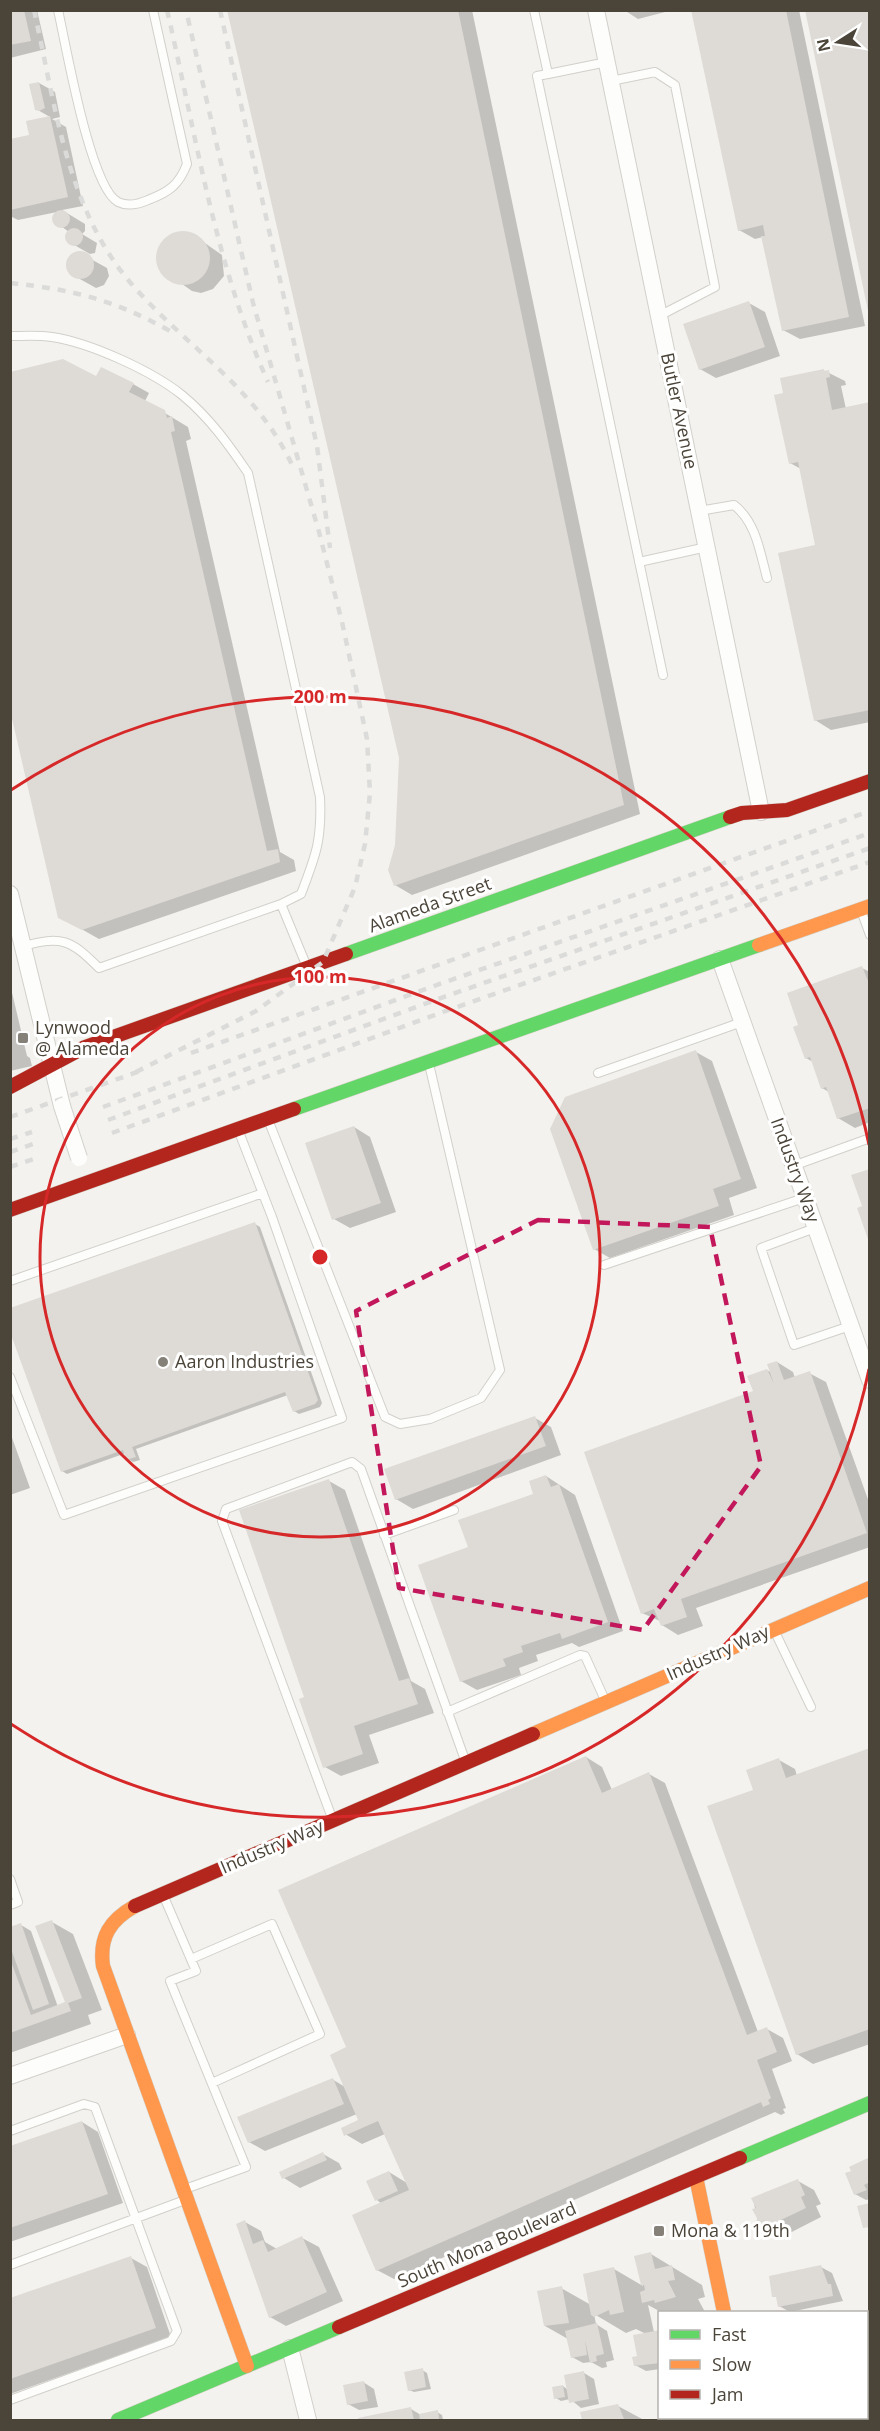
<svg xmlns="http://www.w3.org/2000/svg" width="880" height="2431" viewBox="0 0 880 2431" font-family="'Open Sans',sans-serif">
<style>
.shadow{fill:#0003}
.building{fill:#dedbd6}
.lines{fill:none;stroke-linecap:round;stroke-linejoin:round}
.lane-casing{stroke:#d2d0cb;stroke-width:10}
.street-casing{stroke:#d2d0cb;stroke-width:18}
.fast-casing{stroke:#d3cfc5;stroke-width:15}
.slow-casing{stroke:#d3cfc5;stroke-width:15}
.jam-casing{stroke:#d3cfc5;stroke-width:15}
.lane{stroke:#fdfdfc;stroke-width:8}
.street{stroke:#fdfdfc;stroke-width:16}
.fast{stroke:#63d668;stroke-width:14}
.slow{stroke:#ff974d;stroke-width:14}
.jam{stroke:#b3261e;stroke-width:14}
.rail{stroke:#dbdbda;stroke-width:4.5;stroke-dasharray:8 8;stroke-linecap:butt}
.street-bridge-casing{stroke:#d2d0cb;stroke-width:18;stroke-linecap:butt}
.street-bridge{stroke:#fdfdfc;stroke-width:16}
.marked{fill:none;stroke:#c2185b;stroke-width:4.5;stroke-dasharray:12 8;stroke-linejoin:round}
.ring{fill:none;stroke:#d62828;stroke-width:3}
.poi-dot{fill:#868178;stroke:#fff;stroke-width:2}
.labels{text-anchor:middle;stroke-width:6;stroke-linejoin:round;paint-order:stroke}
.street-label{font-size:18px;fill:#4b4439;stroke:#fff}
.poi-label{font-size:18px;fill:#4b4439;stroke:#fff;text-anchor:start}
.centre{fill:#d62828;stroke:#fff;stroke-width:3}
.ring-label{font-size:18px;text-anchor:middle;font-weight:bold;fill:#d62828;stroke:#fff;stroke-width:6;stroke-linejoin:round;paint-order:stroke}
</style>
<rect width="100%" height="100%" fill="#f4f2ee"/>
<path class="shadow" d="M10,10h27l9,39 -36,9z
M228,10h244l168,804 -228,81 -17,-10 5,-127z
M624,10h49l-35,9z
M692,10h107l66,316 -65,13 -17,-9 -20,-93 -8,2 -16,-9z
M39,83l16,9 5,25 -8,2 14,8 17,79 -21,4 23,14v7l-3,3 15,9 -2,10 -5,1 -21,-12v-10l-15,-11 3,-9 -39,8 -8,-4v-75l21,-5 19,-19 -14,-8z
M174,234h18l30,21 2,21 -11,13 -12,4 -9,-2 -30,-21 -3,-8 1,-13 7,-10z
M80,253l27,15 2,8 -5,9 -8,3 -27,-15 -2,-9 5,-9z
M749,303l16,9 15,44 -64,22 -16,-9z
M823,370l22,11 1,4 -5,1 5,23 24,-5v318l-39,8 -16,-10 2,-174 -16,-77 -11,-6 -5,-69z
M97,378l36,6 16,9 -4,8 43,26 3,12 -5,2 94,411 14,8 2,11 -197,68 -23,-13z
M862,968l8,4v150l-15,6 -17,-10 -9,-26 -7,-4 -9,-26 -7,-4 -6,-32z
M10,984l17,72 3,2 2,8 -22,5z
M696,1052l16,9 45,127 -28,10 5,17 -124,43 -16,-9z
M354,1127l16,10 26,75 -46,16 -16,-9z
M255,1224l5,3 62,176 -2,4 -21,7 -5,-3 -6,-16 -152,54 4,11 -7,2 -5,-3 -2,-6 -59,21 -5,-3z
M777,1362l16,10 2,6 14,-5 17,9 44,123v42l-174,61 7,18 -25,9 -16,-10 -2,-4 -18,-8 125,-243 5,3z
M535,1418l16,9 10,28 -148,54 -17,-10z
M10,1432l20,56 -20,7z
M546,1476l29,19 48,136 -44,16 -7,-4 -36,12 2,6 -19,7 2,7 -44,15 -16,-9 9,-133 65,-54z
M329,1481l16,9 66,191 14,8 9,24 -65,22 10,28 -38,13 -16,-9 -19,-69z
M870,1750v294l-57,20 -16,-10 -42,-263 24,-31 16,9 2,7z
M586,1757l16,10 10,23 37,-16 16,9 93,249 9,-3 16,9 9,23 -20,8 14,39 -3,1 2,4 -4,2 -6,-3 -381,167 -17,-9 5,-66 -5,-4 -9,-19 21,-9 18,11 -22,-49 -23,10 -17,-10 15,-13 -3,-7 -92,37 -16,-9 83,-63 13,8 3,-39z
M52,1922l21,12 29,76 -14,5 3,9 -81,29v-125l11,-3 10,6 27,76 9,-4z
M82,2122l16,10 25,71 -113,39v-95z
M323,2154l16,9 3,6 -42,19 -16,-10z
M870,2160v39l-4,1 -11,-6z
M798,2181l16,9 7,14 -5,2 5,11 -41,21 -22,-16 -5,-23z
M245,2222l16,9 4,11 12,7 25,-11 17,9 24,54 -57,25 -16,-9z
M651,2254l51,31 3,12 -7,2 7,13h-44l-13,-7 6,27 6,-1v38l-14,2 -11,-6 11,-31 -10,-5 -10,4 -32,-19 2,10 11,7 7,29 -8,2 1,5 -5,1 -11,-6 -8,1 -11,-6 -4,-18 -23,-13 16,-38 30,17 23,-36 29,17 -7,-29z
M131,2258l16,9 24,70 -161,57v-94z
M821,2267l11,6 11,28 -53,11 -11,-6 -1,-8 -4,-2z
M422,2370l5,3 4,16 -17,3 -5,-2z
M584,2373l10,6 5,25 -18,4 -11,-9 -9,2 -5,-3 7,-12 5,4z
M363,2382l11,7 4,18 -19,3 -11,-6z
M866,2389l4,1v30l-10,-2h6z
M618,2406l26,14h-60l-2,-6z
M411,2409l10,6 16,-3 5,3 1,5h-83z
M672,2418h53l1,2h-49z
M806,2418h27l-9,1 2,1h-35z"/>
<path class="building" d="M10,10h14l7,31 -21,4z
M227,10h231l166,795 -230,81 -6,-16 7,-25 4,-87z
M691,10h95l63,307 -67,14 -21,-95h4l-2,-11 -25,6z
M805,10h65v301h-2z
M39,82l6,26 -6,3 -4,-1 -6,-26z
M50,116l18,81 -58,13v-71l19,-4 -3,-14z
M52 219a9 9 0 1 1 18 0a9 9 0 1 1-18 0Z
M65 237a9 9 0 1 1 18 0a9 9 0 1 1-18 0Z
M156 258a27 27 0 1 1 54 0a27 27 0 1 1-54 0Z
M66 265a14 14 0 1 1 28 0a14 14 0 1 1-28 0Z
M749,301l16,46 -66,23 -16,-46z
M63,359l33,17 5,-9 33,16 -5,9 36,18 2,8 5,-2 3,15 -4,1 96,419 11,-2 2,13 -198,68 -24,-12 -48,-208v-338z
M824,369v2l5,-1 1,7 -4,1 6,32 38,-8v308l-56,11 -36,-168 37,-8 -17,-83 -9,2 -15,-69 9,-2 -3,-15z
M862,966l8,20v122l-33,11 -11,-32 -5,2 -11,-32 -5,2 -12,-32 5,-2 -11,-32z
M696,1050l45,129 -28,10 6,17 -126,44 -43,-121 15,-32z
M354,1126l27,77 -49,17 -27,-77z
M870,1169v73h-1l-12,-34 5,-2 -11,-31z
M255,1222l63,178 -3,4 -22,8 -8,-20 -153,55 4,10 -10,3 -3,-10 -62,22 -51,-140v-24z
M777,1361l7,19 26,-9 57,162 -186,66 6,18 -26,9 -7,-17 -13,5 -57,-162 169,-61 -6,-15 20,-7 7,15 -7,-20z
M535,1416l11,30 -151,54 -11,-31z
M546,1475l5,12 8,-3 49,138 -46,17 -2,-6 -39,13 2,6 -20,7 3,7 -46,16 -42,-117 50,-18 -10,-27 75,-26 -4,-13z
M329,1479l70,202 10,-3 9,26 -64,22 9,28 -40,14 -24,-69 5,-2 -65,-187z
M870,1748v281l-74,26 -89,-249 46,-16 -7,-20 33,-12 7,20z
M586,1756l16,37 47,-21 98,263 20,-8 10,25 -20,8 14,38 -3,2 2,4 -7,3 -2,-5 -385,169 -24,-56 57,-25 -31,-69 -34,15 -3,-8 17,-8 -28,-65 16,-8 -68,-157z
M52,1920l30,78 -14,5 3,8 -61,22v-74l21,56 34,-13 -30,-76z
M21,1923l28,81 -16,6 -23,-64v-19z
M333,2078l11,26 -96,39 -11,-26z
M82,2121l26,73 -98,34v-82z
M323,2152l4,8 -45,19 -3,-7z
M870,2157v25l-6,3 3,5 -13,5 -9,-22 6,-2 -2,-4z
M389,2171l9,20 -23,10 -9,-20z
M798,2179l7,16 -4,2 5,11 -44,21 -2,-5 -3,2 -2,-5 3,-1 -6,-11 4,-1 -5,-10z
M870,2203v24l-7,1 -6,-22z
M245,2220l8,24 10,-4 5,12 34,-16 25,56 -58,26 -33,-94z
M651,2252l4,17 17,-4 3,15 -7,1 8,16 -21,6 -1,-3 -12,3 -2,-11 5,-2 -1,-5h-3l-7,-29z
M131,2256l25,72 -146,51v-81z
M821,2265l7,19h3l2,12 -55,11 -2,-10h-4l-3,-21z
M614,2267l10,45 -14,3 -1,-5 -15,7 -3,-2 -8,-41z
M562,2286l7,37 -25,3 -7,-35z
M597,2323l7,31 -8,2 1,5 -7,2 -5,-23 2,15 -16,3 -6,-27z
M660,2330v33l-26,3 -2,-9 5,-1 -4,-21z
M423,2368l3,19 -18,4 -4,-19z
M584,2371l5,28 -20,4 -5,-28z
M364,2381l4,20 -21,4 -4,-20z
M563,2385l2,12 -11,2 -2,-12z
M618,2404l6,15 -2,1h-40l-2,-8z
M411,2407l3,13h-56v-2z
M438,2410l1,10h-19l-1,-6z
M798,2418h20l1,2h-31z"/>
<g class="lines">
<g class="lane-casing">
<path id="lane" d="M58,10c8,35 32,177 60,192 10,5 21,2 30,-2 21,-8 31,-15 39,-36l-34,-154
M534,10l14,64 59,-12
M548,74l-11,2 126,599
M611,81l44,-9 20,13 40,202 -56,29
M10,336c14,0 29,-1 42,1 39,6 100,34 130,58 27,22 47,50 66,78l72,324c2,43 -4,58 -19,97l-20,10
M699,511l35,-6c22,17 26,47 33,73
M639,562l68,-15
M862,913l8,22
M23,946c39,-10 47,-7 76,22l182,-64 26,63
M598,1073l144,-51
M269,1122l116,295 15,7 30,-5 51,-21 19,-28 -71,-306
M793,1166l77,-28
M815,1228l-54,20 33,97 56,-19
M604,1265l200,-67
M10,1281l253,-88
M10,1377l54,138 278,-97 -70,-201 -33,-85
M384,1535l70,-25
M775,1632l36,75
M447,1712l133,-57 5,1 20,44
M332,1818l-110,-297 4,-12 126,-47 9,7 104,291
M10,1879l8,23 -8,3
M164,1897l32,74 -26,10 76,186 -61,22
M191,1959l81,-35 48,110 -108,49
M10,2131l74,-27 11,3 82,224 -6,10 -161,59
M10,2265l175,-65"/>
</g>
<g class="street-casing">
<path id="street" d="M596,10l165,802
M10,894l52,212
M720,959l150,421
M10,2076l117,-41
M290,2348l18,72"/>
</g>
<g class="fast-casing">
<path id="fast" d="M346,954l384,-137
M294,1109l465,-164
M740,2158l130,-55
M118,2420l221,-93"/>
</g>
<g class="slow-casing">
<path id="slow" d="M759,945l111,-39
M533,1734l337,-146
M135,1906c-25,14 -36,31 -32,60l144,400
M696,2177l28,135
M747,2418v2"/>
</g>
<g class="jam-casing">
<path id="jam" d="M730,817l12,-4 45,-3 83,-29
M10,1087l75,-40 261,-93
M10,1210l284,-101
M135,1906l398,-172
M339,2327l401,-169"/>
</g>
<use href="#lane" class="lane"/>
<use href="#street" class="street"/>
<use href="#fast" class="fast"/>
<use href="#slow" class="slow"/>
<use href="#jam" class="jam"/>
<path class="rail" d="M34,10c21,93 32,196 95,271 56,66 127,105 164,186
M167,10c29,125 48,255 101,372
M220,10l97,436 13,102
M10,283c66,7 104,17 162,49
M191,1053l679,-242
M136,1072l120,-61 67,-49 32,-75 10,-43 5,-51 -3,-54 -25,-117 -23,-90 -66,-229 -67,-293
M103,1107l331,-121 436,-153
M10,1117l133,-47
M108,1120l330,-121 432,-151
M112,1133l331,-121 427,-150
M10,1139l22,-7
M10,1152l26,-9
M10,1167l30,-10"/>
<g class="street-bridge-casing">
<path id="street-bridge" d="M62,1106l17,52"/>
</g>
<use href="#street-bridge" class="street-bridge"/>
</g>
<path class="marked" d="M538,1220l172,7 51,239 -118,164 -244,-42 -43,-277z"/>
<g class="ring">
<circle cx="320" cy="1257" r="280"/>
<path d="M869 1369A560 560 0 0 1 11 1724M11 790A560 560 0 0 1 869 1145"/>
</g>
<g class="poi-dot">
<rect x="17" y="1032" width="12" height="12" rx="3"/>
<circle cx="163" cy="1362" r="6"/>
<rect x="653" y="2225" width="12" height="12" rx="3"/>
</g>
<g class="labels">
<g class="street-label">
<text transform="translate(679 411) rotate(78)" y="6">Butler Avenue</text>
<text transform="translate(430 905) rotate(-20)" y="6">Alameda Street</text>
<text transform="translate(795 1170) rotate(70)" y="6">Industry Way</text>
<text transform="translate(718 1653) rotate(-24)" y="6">Industry Way</text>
<text transform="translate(272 1847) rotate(-23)" y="6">Industry Way</text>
<text transform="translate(487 2245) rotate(-23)" y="6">South Mona Boulevard</text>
</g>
<g class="poi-label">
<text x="35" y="1034">Lynwood<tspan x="35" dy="21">@ Alameda</tspan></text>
<text x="175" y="1368">Aaron Industries</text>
<text x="671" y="2237">Mona &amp; 119th</text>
</g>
</g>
<circle cx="320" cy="1257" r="9" class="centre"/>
<g class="ring-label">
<text x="320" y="703">200 m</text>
<text x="320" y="983">100 m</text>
</g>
<rect width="880" height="2431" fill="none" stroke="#4b4439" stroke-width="24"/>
<rect x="658" y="2311" width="210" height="108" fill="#ffffff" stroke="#b7b4b0" stroke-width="1.5"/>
<rect x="670" y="2330" width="30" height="9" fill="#63d668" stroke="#b7b4b0" stroke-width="1.5"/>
<text x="712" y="2341" font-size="18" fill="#4b4439">Fast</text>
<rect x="670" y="2360" width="30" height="9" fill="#ff974d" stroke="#b7b4b0" stroke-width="1.5"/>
<text x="712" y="2371" font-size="18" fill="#4b4439">Slow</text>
<rect x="670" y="2390" width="30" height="9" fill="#b3261e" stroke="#b7b4b0" stroke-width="1.5"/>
<text x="712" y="2401" font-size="18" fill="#4b4439">Jam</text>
<g transform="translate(838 42) rotate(258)" stroke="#ffffff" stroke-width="4.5" paint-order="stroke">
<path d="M0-4.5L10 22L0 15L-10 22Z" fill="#4b4439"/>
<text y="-9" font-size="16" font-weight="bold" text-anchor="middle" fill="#4b4439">N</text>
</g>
</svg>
